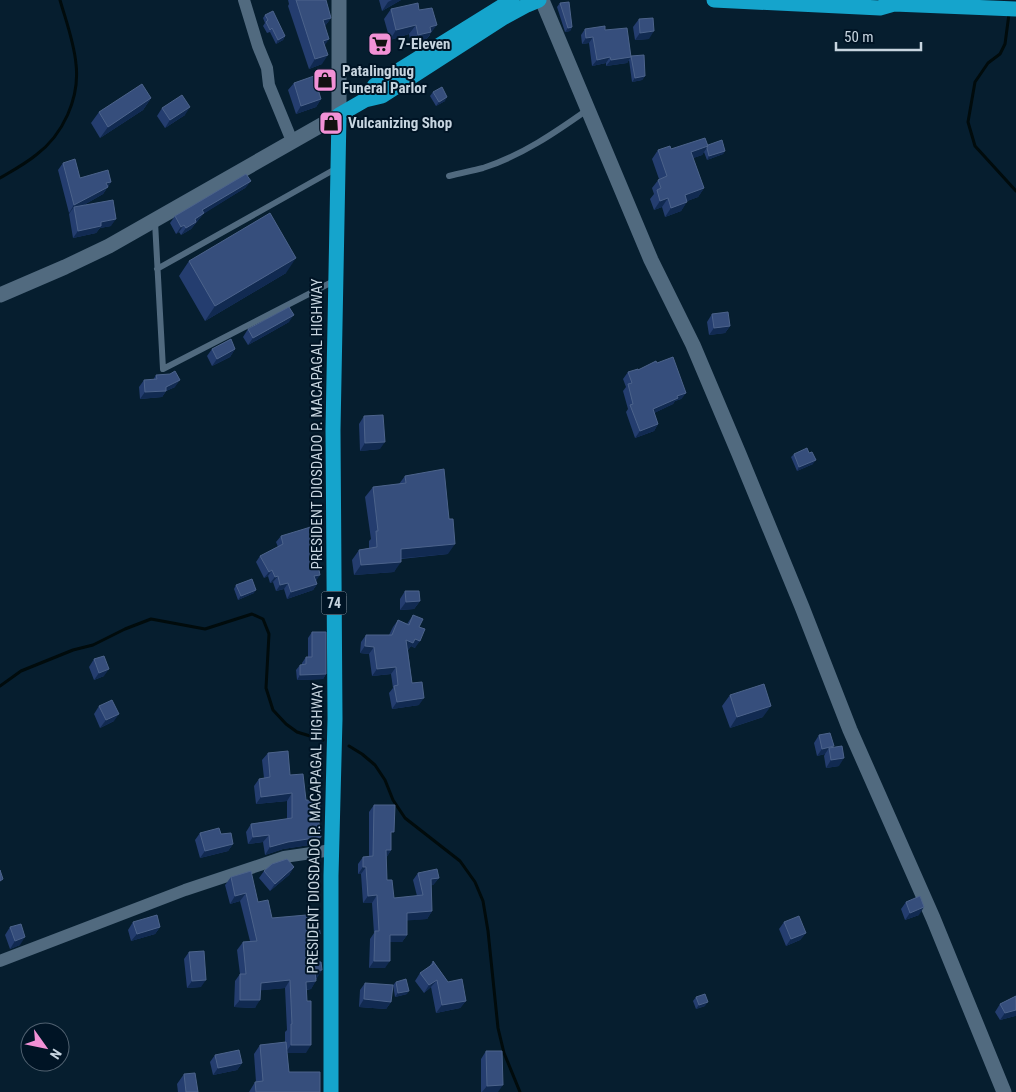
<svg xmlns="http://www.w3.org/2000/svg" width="1016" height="1092" viewBox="0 0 1016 1092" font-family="'Roboto Condensed',sans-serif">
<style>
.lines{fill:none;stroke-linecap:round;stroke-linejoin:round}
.stream{stroke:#010b0c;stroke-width:3}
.lane{stroke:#516a7f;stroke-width:6}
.street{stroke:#516a7f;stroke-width:12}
.secondary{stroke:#516a7f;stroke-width:15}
.highway{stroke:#15a4cc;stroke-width:15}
.wall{fill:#243d6f}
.shaded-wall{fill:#112a51}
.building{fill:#364e7c;stroke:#4c638b}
.labels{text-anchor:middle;stroke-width:4;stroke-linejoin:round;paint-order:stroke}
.shield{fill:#001425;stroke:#8b9ba8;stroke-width:1}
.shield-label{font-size:14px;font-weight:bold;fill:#c7d5e0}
.poi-label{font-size:15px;font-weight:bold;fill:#c7d5e0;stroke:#001425;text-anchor:start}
.street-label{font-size:15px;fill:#c7d5e0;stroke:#001425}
</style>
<rect width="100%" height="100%" fill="#061e2f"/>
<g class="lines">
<path class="stream" d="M1009,14l-4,30 -5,10 -12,9 -13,19 -7,40 7,24 41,45
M0,178c12,-7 25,-14 36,-23 27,-20 44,-57 40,-91 -2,-22 -10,-43 -16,-64
M0,686l21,-15 52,-21 20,-5 32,-16 26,-10 54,10 47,-15 11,5 6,15 -3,54 7,22 13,14 11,8 26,8
M349,746l13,8 13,11 10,15 8,20 12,18 55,43 15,21 8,19 5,30 10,97 6,25 16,39"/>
<path class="lane" d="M449,176c11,-3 23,-5 34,-8 38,-12 73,-36 104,-58
M155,222l8,147 171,-88
M157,269l180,-101"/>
<path class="street" d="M244,0l14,46 9,22 2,17 23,56
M0,961l185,-71 99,-33 48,-7"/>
<path class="secondary" d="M542,0l109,260 42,85 46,109 63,153 48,123 83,188 71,174
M0,295l65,-28 44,-21 230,-131v-115"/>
<path class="highway" d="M714,0l166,8 14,-4
M886,1l8,3 122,5
M365,100l10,-15 137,-85
M331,1092v-216l4,-157 -2,-289 6,-315 26,-15 17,-4 121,-78 24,-13 12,-5"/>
</g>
<path class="wall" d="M288,0h38l5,18 -6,8v19l-3,19 -13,5 -21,-63 1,-2z
M379,0h22l-19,11z
M560,3l12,24 -2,4 -5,1 -8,-25z
M391,9l28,1 11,25 -6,7 -13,2 -2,-10 -19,6 -6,-21z
M265,15l20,21 -2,4 -7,4 -6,-12 -3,1 -4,-7 2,-3 -2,-5z
M639,19l10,20 -14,1 -2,-13z
M585,29l20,1 26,26 14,20 -3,4 -10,2 -3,-22 -2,3 -21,3v-3l-14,3 -3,-23 -7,1 -1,-9z
M294,83l27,16 -5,8 -20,7 -8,-24z
M433,92l12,9 -9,5 -6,-10z
M151,98l-8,12 -43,28 -9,-15 8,-11z
M162,108l23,7 -20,13 -8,-12z
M708,145l17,6 -2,3 -16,6 -3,-8 -2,3 -9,3 11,30 -6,9 -11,4 -6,10 -16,6 -3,-10 -8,3 -4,-11 4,-5 -2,-6 7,-9 -7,-20 6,-9z
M63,163l17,15 31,4 -8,12 -21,12 29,20 -11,2 -4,5 -23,5 -4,-24 2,-3 -2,2 -11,-43z
M251,181l-6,7 -41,25 -13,16 -10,6 -2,-3 -3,2 -6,-11 5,-7z
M189,261l97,12 -81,48 -26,-45z
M712,314l18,12 -5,7 -16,2 -2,-13z
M289,322l-41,23 -5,-8 5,-8z
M212,349h23l-5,8 -18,9 -5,-10z
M657,363l29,30 -5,6 -6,2 -2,3 -19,9 4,11 -4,7 -19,7 -9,-26 2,-3 -5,-18 3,-4 -3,-8 5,-7 10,-2z
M156,375l19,12 -9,4 -4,6 -22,2 -1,-12 5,-7h9z
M364,416l16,33 -20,2 -1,-27z
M794,454l19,10 -16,7 -6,-14z
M405,476l43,78 -47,5 -7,13 -40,3 -2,-15 7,-10 10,-2v-7l2,-2 -6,-42 8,-10 26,-3z
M281,536l31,1 3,9 -1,2 5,23 -3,10 1,3 -4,6 -26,9 -3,-10 -8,2 -3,-9 -3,1 -2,-7 -4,2 -8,-16 4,-6 18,-9 -2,-5z
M236,585l18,8 -16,7 -4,-11z
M405,591l15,10 -6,8 -14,1v-11z
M413,615l6,12 -4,21 -4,-2 -3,4 4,33 7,22 -27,4 -3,-16 4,-5 -2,-14 -19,2 -3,-22 -9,-1 1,-11 5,-7h23l4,-8 5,-7 9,4z
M312,632l14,42 -3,5 -26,1 -1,-10 4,-5h2v-2l4,-6h2v-19z
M94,659l10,17 -10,4 -5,-13z
M730,695l33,22 -33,11 -8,-22z
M99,706l15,15 -14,7 -6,-14z
M819,735l13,13 7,18 -13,2 -2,-12 1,-2 -8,2 -3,-13z
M268,753l22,22 16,25 13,23 2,14 -5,7 -33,5 -18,6 -2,-13 -15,2 -2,-12 5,-8 36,-5v-18l-31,3 -2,-18 5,-7 5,-1 -2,-18z
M374,805l17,32v13l-5,8 1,22 7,18 23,-2 -4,-16 5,-7 21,5 -6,7h-2l1,26 -5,8 -20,1v15l-5,7h-12l-5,26h-16l1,-29 4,-6 -2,-30h-9l-2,-29h-3v-10l5,-7h6v-45z
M200,833l21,1 12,10 -5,7 -28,7 -5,-18z
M294,867l-5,8 -19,16 -11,-13 5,-7z
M231,877l27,25 14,16 44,21 1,39 -6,11 -4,1 -1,63h-19l2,19 31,20h-71l6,-10h1l-2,-28 6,-9 25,-2v-11l2,-2 -2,-42 -24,2 -6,18 -21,-1 1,-26 5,-7 -3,-24 6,-8 7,-1 -10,-40 -10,3 -5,-19z
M906,902l13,13 -14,5 -4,-11z
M133,922l27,5 -5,7 -24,7 -3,-11z
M784,922l22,11 -6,7 -14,6 -7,-17z
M10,927l10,18 -10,4 -5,-14z
M189,952l12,35 -14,1 -3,-29z
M433,961l15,21 18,19 -6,7 -24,5 -5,-26 -7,6 -9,-12 5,-8 9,-6z
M396,982l11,12 -12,3 -2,-12z
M365,983l26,19 -5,7 -27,-2 1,-17z
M1016,996v19l-1,1 -15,4 -5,-8 5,-8z
M696,997l9,9 -9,3 -3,-8z
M486,1051l12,41h-17v-33z
M215,1055l27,8 -5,7 -24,5 -3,-13z
M184,1074l14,18h-20l-1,-8z"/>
<path class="shaded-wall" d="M392,0h9l-19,11 6,-9z
M331,18l-7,9 -1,-7z
M416,25l-7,9 -19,6 6,-10z
M437,25l-13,17 -13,2 7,-9 12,-8z
M572,27l-2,4 -5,1 3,-4z
M654,31l-5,8 -14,1 5,-7z
M285,36l-2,4 -7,4 2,-4z
M593,37l-4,6 -7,1 4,-6z
M329,39l-6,9v-7z
M328,55l-6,9 -13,5 6,-10z
M610,57l-4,6 -14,3 5,-6z
M631,57l-4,6 -21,3 5,-6z
M645,76l-3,4 -10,2 3,-4z
M447,97l-2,4 -9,5 3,-4z
M151,98l-8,12 -43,28 8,-11z
M321,99l-5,8 -20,7 5,-8z
M190,107l-5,8 -20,13 5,-8z
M708,146l-6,9 -17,6 6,-9z
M725,151l-2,3 -16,6 2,-4z
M251,181l-6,7 -48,30 5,-8z
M111,182l-8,12 -28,16 -1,-3 -3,4 -2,2 5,-8 32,-22z
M704,188l-6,9 -19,7 6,-9z
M668,198l-6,9 -8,3 6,-9z
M687,202l-6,9 -16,6 6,-9z
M204,213l-13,16 -10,6 5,-7 9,-9z
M116,219l-5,7 -11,2 -4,5 -23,5 5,-7 23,-9z
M184,225l-5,7 -3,2 5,-7z
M296,258l-10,15 -81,48 10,-15z
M294,315l-5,7 -41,23 5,-7z
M730,326l-5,7 -16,2 5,-7z
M235,349l-5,8 -18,9 5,-7z
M180,380l-5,7 -9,4 -4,6 -22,2 5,-7 21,-5z
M686,393l-5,6 -6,2 -2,3 -25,12 5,-7 24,-13z
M658,424l-4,7 -19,7 5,-7z
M385,442l-5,7 -20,2 5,-8z
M816,460l-3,4 -16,7 2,-4z
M455,544l-7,10 -54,5 7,-10z
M401,562l-7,10 -40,3 7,-10z
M272,570l-4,6 -4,2 5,-6z
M320,575l-4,6 -2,-5z
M278,576l-5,6 -3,1 5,-6z
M288,583l-4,6 -8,2 4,-6z
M317,584l-4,6 -26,9 4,-7z
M256,590l-2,3 -16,7 3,-4z
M420,601l-6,8 -14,1 6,-8z
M415,639l5,2 -5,7 -4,-2 -3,4 -6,-3 4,-7z
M365,646l9,1 -5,7 -9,-1z
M396,667l-5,7 -19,2 5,-7z
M109,669l-5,7 -10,4 5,-7z
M326,674l-3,5 -26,1 3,-5z
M424,698l-5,7 -27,4 5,-7z
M771,706l-8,11 -33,11 7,-11z
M119,714l-5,7 -14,7 6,-8z
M834,746l-4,5 -1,-3 -4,6 -8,2 5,-7z
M844,758l-5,8 -13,2 5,-8z
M292,793l-5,8 -31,3 5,-7z
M269,835l-6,7 -15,2 5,-7z
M321,837l-5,7 -33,5 -18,6 5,-8 18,-5z
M233,844l-5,7 -28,7 5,-7z
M386,850h5l-5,8z
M294,867l-5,8 -19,16 5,-7z
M363,867h3l-5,7h-3z
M439,878l-6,7 -7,2 5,-8z
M246,893l-6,8 -10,3 5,-8z
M377,895l-5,8h-9l5,-7z
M924,907l-5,8 -14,5 5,-7z
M432,911l-5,8 -25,2 5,-8z
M160,927l-5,7 -24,7 6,-7z
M806,933l-6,7 -14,6 5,-7z
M390,935h17l-5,7h-17z
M25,937l-5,8 -10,4 5,-8z
M374,961h16l-5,7h-16z
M322,970l-5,8 -7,1 5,-8z
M206,980l-5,7 -14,1 5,-7z
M290,980l-5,8 -30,3 6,-8z
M437,980l-6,7 -7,6 5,-8z
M316,981l-5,8 -10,1 5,-8z
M409,991l-2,3 -12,3 3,-4z
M364,999l27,3 -5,7 -27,-2z
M240,1000h20l-5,8 -21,-1z
M466,1001l-6,7 -24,5 6,-8z
M708,1002l-3,4 -9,3 3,-4z
M1016,1010v5l-1,1 -15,4 5,-7z
M291,1045h20l-5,8h-21z
M242,1063l-5,7 -24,5 5,-7z
M503,1085l-5,7h-16l5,-6z"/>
<path class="building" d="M296,0h30l5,18 -8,2 6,19 -6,2 5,14 -13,4z
M569,2l3,25 -4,1 -8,-25z
M418,3l1,7 13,-2 5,17 -7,2 1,5 -13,3 -2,-10 -20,5 -5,-21z
M273,11l12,25 -7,4 -6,-12 -2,2 -4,-8 2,-2 -3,-5z
M653,18l1,13 -14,2 -1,-14z
M605,26v4l22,-2 4,29 -20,3 -1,-3 -13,3 -4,-23 -7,1 -1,-9z
M644,55l1,21 -10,2 -4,-22z
M314,76l7,23 -20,7 -7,-23z
M142,84l9,14 -43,29 -9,-15z
M442,87l5,10 -8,5 -6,-10z
M182,95l8,12 -20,13 -8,-12z
M705,138l3,8 -17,6 13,36 -19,7 2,7 -16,6 -3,-10 -8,3 -3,-11 4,-2 -3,-8 9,-4 -9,-26 12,-4 1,3z
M722,140l3,11 -16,5 -2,-8 1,-3z
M75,159l5,19 28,-8 3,12 -5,1 2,4 -34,18 -11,-42z
M246,174l5,7 -49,29 2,3 -9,6 1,3 -10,6 -2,-3 -3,2 -6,-11z
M113,200l3,19 -15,3v4l-23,5 -4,-24z
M270,213l26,45 -81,48 -26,-45z
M289,307l5,8 -41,23 -5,-9z
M728,312l2,14 -16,2 -2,-14z
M231,339l4,10 -18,10 -5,-10z
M673,357l13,36 -9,3 1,2 -25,11 5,15 -18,7 -10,-26 3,-1 -5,-20 4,-1 -4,-11 10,-3v1l18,-9 1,2z
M175,371l5,9 -14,7v4l-21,1 -1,-12 13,-1 -1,-4 14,-1z
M383,415l2,27 -20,1 -1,-27z
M807,448l2,5 3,-1 4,8 -17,7 -5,-13z
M444,469l5,50h4l2,25 -54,5v13l-40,3 -2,-15 18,-3 -1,-16h2l-5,-44 33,-4 -1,-7z
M314,526l-2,11 3,9 -2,1 7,22 -1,1 1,5 -6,1 3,8 -26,8 -3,-9 -8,2 -2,-9 -3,1 -3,-7 -3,2 -9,-16 23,-12 -2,-8z
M252,579l4,11 -15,6 -5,-11z
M405,591h14l1,10 -14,1z
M413,615l10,4 -4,8 6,2 -5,12 -5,-2 -2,4 -7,-3 6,43 10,-1 2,16 -27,4 -3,-16 4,-1 -2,-18 -19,2 -3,-22 -9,-1 1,-11h26l6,-15 11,5z
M312,632h14v42l-26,1v-10l6,-1v-7h6z
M104,656l5,13 -10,4 -5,-14z
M764,684l7,22 -34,11 -7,-22z
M112,700l7,14 -13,6 -7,-14z
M830,733l4,13 -12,3 -3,-14z
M842,746l2,12 -13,2 -2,-12z
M288,751l2,24 13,-1 3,26 14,1 -1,22 2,14 -33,5 -18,5 -1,-12 -16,2 -2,-13 41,-6v-25l-31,4 -2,-18 11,-2 -2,-24z
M374,805h21l-1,27h-3v18h-5l1,30h5l2,18 29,-3 -5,-22 19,-4 2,9 -8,1 1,32 -25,2v22h-17v26h-16l1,-30h4l-2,-36 -9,1 -2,-29h-3v-10l10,-1z
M219,828l2,6 10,-1 2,11 -28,7 -5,-18z
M287,859l7,8 -19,17 -11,-13 8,-7z
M0,870l3,9 -3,2z
M251,871l7,31 10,-2 4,18 46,-4 2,20 -4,1 2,27h3l1,8 -7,1 1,10 -10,1 1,19h4v44h-20v-21h1l-2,-44 -29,3 -1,17h-20v-26h6l-3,-32 14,-1 -11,-48 -11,3 -4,-19z
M920,896l4,11 -14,6 -4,-11z
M157,915l3,12 -23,7 -4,-12z
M799,916l7,17 -15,6 -7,-17z
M21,924l4,13 -10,4 -5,-14z
M204,951l2,29 -14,1 -3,-29z
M433,961l15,21 14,-3 4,22 -24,4 -5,-25 -8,5 -9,-12 13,-9z
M406,979l3,12 -11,2 -2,-11z
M365,983l28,2 -2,17 -27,-3z
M705,994l3,8 -9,3 -3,-8z
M1016,996v14l-11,3 -5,-9z
M286,1042l3,30h31v20h-64l-1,-10 8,-1 -3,-36z
M239,1050l3,13 -24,5 -3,-13z
M486,1051h16l1,34 -16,1z
M195,1073l3,19h-12l-2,-18z"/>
<defs>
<g id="supermarket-square" transform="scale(1.25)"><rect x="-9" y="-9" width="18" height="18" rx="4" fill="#f291d6" stroke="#001425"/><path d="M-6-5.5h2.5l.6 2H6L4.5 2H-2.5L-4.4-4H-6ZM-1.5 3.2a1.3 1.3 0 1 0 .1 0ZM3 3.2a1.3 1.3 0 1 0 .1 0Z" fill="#111"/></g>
<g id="shop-square" transform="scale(1.25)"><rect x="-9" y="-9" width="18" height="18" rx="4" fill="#f291d6" stroke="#001425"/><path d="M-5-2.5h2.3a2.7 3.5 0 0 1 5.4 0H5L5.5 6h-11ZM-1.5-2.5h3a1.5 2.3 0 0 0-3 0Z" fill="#111"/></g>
</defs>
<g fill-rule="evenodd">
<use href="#supermarket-square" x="380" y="44"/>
<use href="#shop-square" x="325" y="80"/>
<use href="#shop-square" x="331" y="123"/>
</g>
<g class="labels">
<rect class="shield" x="321.5" y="591.5" width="25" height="23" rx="4"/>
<g class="shield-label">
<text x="334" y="608">74</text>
</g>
<g class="poi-label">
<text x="398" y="49">7-Eleven</text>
<text x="342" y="76">Patalinghug<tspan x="342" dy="17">Funeral Parlor</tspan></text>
<text x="348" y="128">Vulcanizing Shop</text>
</g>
<g class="street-label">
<text transform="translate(317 424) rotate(-90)" y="5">PRESIDENT DIOSDADO P. MACAPAGAL HIGHWAY</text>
<text transform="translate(315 828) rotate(-89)" y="5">PRESIDENT DIOSDADO P. MACAPAGAL HIGHWAY</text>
</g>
</g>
<g transform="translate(45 1047) rotate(123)"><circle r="24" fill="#001425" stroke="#506170"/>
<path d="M0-4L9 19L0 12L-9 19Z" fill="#f291d6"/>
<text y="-8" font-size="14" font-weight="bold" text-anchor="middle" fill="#c7d5e0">N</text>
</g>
<path d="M836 42v8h85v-8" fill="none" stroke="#c7d5e0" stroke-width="2.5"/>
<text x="844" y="42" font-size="15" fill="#c7d5e0" stroke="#001425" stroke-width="4" paint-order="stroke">50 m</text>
</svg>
